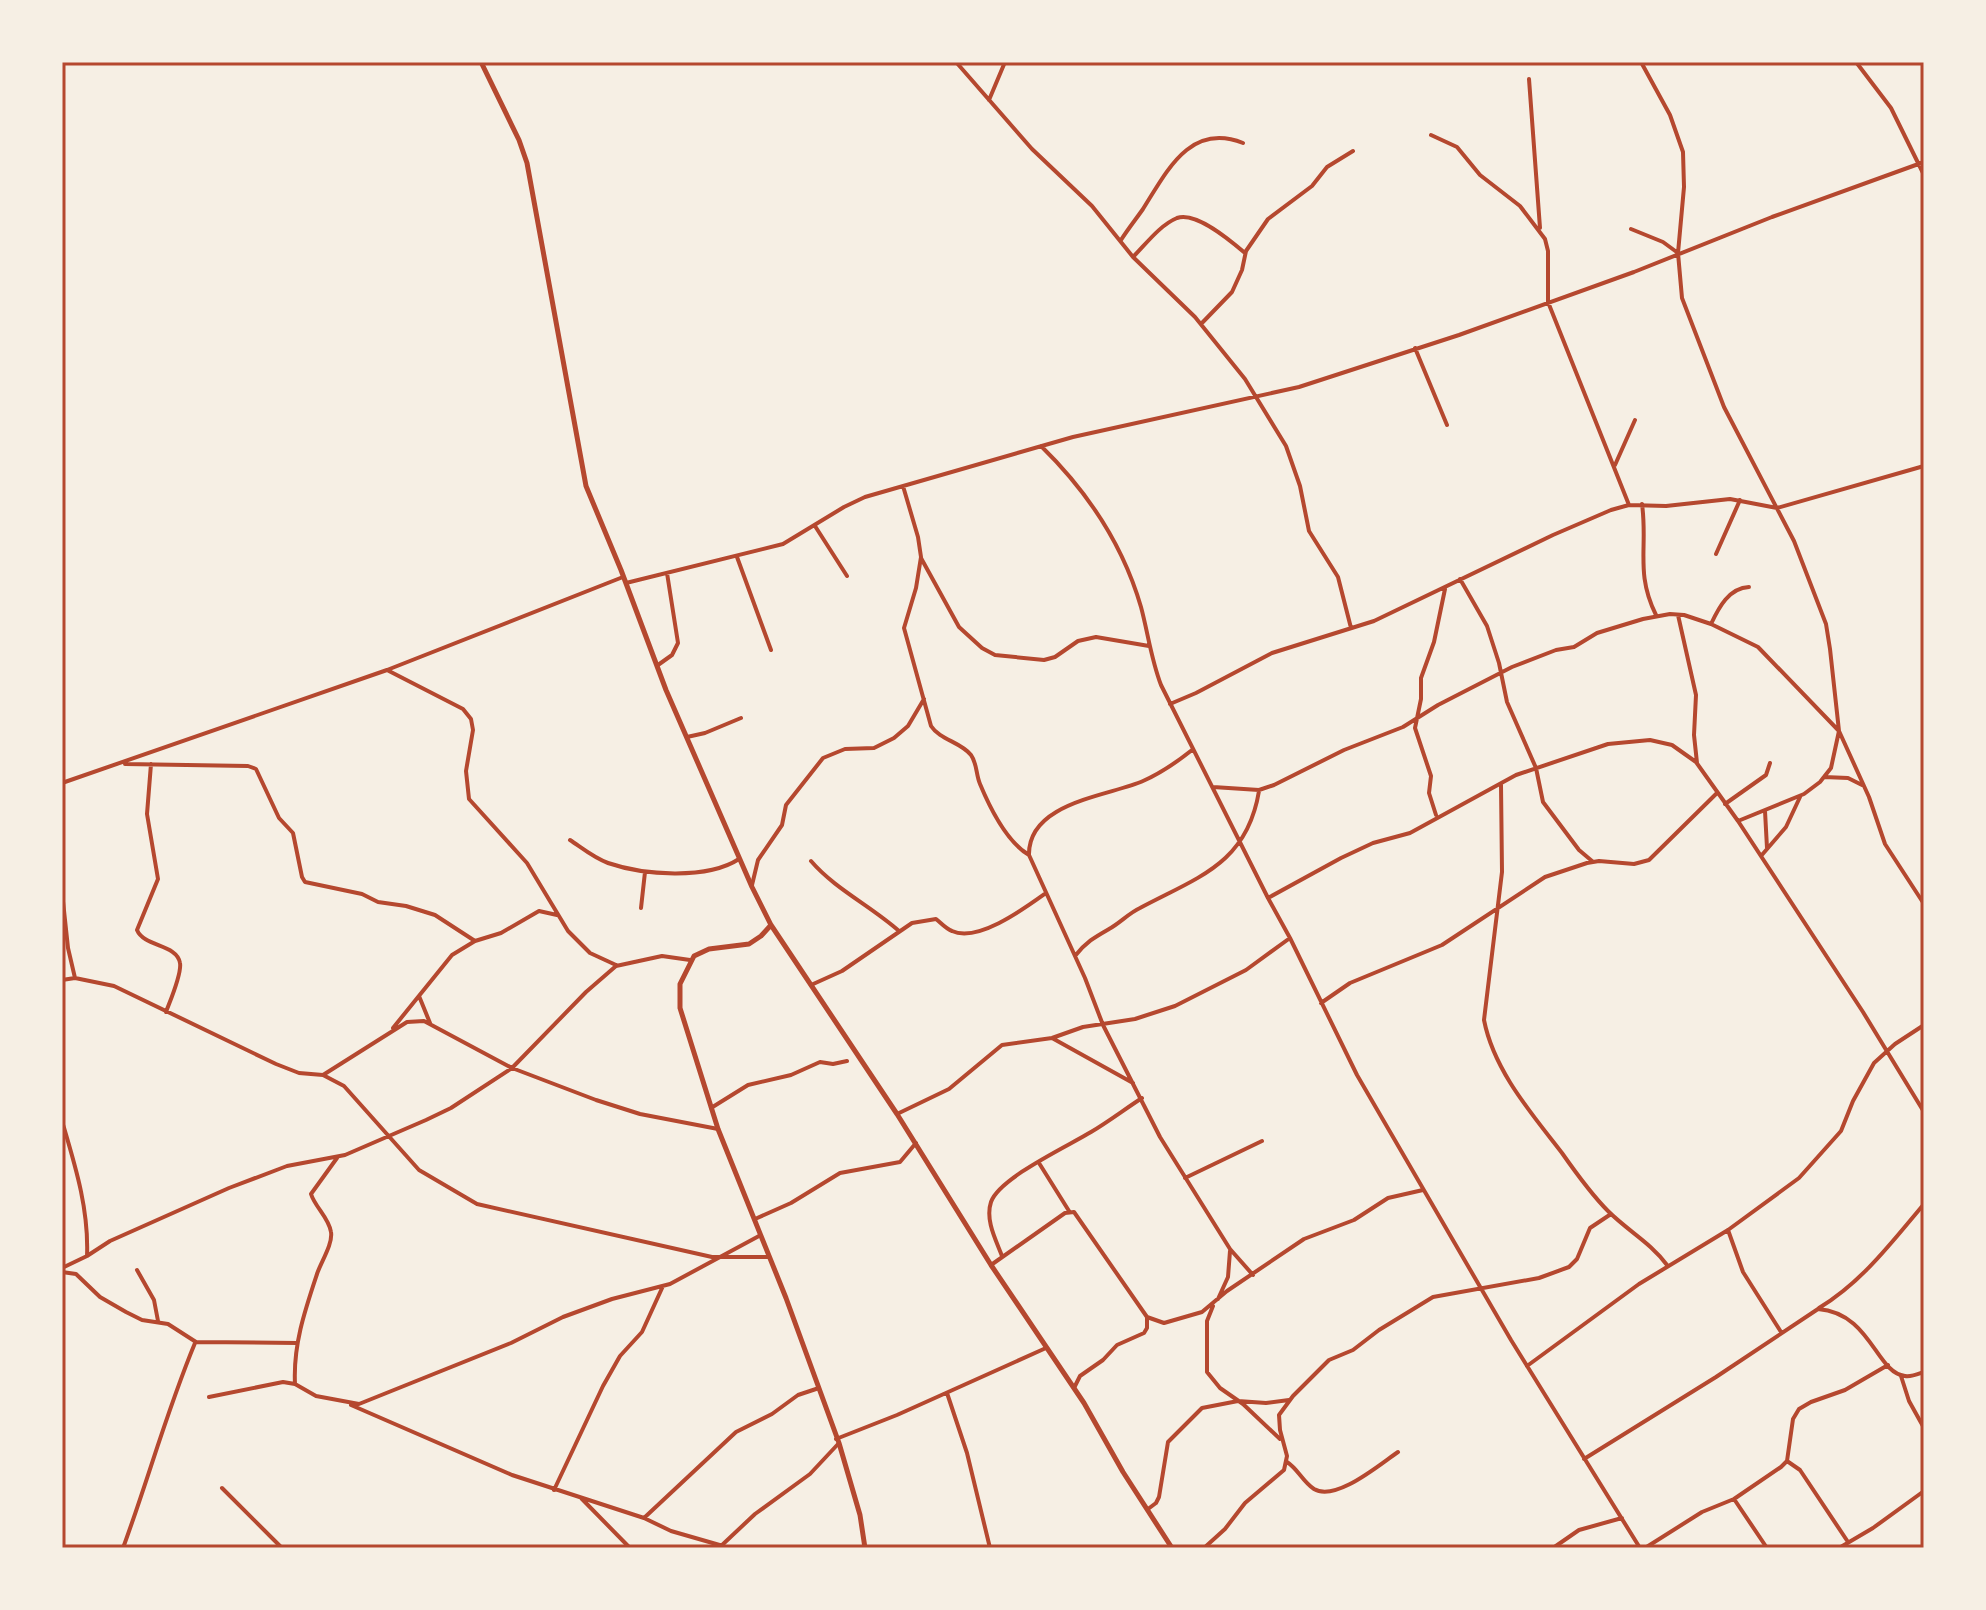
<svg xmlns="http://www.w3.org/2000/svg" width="1986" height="1610" viewBox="0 0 1986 1610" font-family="Rubik,sans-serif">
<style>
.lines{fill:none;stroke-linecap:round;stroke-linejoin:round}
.minor{stroke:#b5482f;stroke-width:4}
.tertiary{stroke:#b5482f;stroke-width:5}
.neatline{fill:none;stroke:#b5482f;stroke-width:3}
</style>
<rect width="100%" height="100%" fill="#f6efe4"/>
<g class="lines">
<path class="minor" d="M956,62l76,87 60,57 41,51 62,60 50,62 41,67 14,40 9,45 29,46 13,51
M1641,62l29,53 13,37 1,35 -6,66 4,45 42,109 70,134 32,83 4,25 9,82 -8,37 -11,14 -16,12 -66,27
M1856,62l35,46 33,67
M1529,79l11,149
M989,100l16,-38
M1431,135l26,12 23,28 40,31 25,33 3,12v51l81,203
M1631,229l32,13 15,11
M1121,240c7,-11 15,-21 22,-31 24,-38 47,-87 100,-66
M1133,257c13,-13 27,-32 44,-39 19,-7 54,23 68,35
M1201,324l31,-32 10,-22 4,-19 22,-32 44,-33 15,-19 26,-16
M1415,348l32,77
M1041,446c46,45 82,99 100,161 7,26 10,52 20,78l107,213 22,40 67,137 154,265 129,208
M1615,465l20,-45
M903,486l15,51 3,20 -5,31 -12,40 27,98c9,14 30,16 40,29 6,8 5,20 9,29 10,24 27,58 49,71
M1642,504c6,43 -7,69 14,111
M815,526l32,50
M1716,554l24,-54
M737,557l34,93
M921,558l38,69 23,21 13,7 49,5 11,-3 23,-16 18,-4 53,9
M1460,579l27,47 12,37 8,39 29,66 7,34 36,48 13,11
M626,583l157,-39 61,-37 21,-10 208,-60 226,-50 160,-52 175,-63 138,-55 152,-55
M1678,615l18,80 -2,40 3,28
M1711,624c8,-17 18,-36 38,-37
M658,665l14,-10 6,-12 -11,-70
M387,670l76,39 8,10 2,11 -7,41 3,28 58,64 41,68 22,22 26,12
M1170,704l26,-11 76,-40 102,-32 179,-86 58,-25 18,-5 37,1 64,-7 47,9 147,-42
M687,737l18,-4 36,-15
M1192,750c-15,12 -31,23 -49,31 -34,15 -115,21 -114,74l56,123 18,47 57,112 70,112 23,26
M125,764l123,2 8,3 23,49 14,15 9,44 3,5 57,12 16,8 28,4 29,9 40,26
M151,764l-4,50 11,65 -21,51c7,17 40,14 43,33 2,11 -10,38 -14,49
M1824,777l24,1 14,7
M62,783l325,-113 236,-93
M1501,785l1,87 -18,148c10,51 48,94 78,133 14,20 29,41 46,58 20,20 43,32 59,54
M1213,787l46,3 15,-5 70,-35 59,-23 35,-22 74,-38 44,-17 18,-3 23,-14 46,-14 27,-5 14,1 27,9 47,23 81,84 30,66 16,47 39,60
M1725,804l41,-29 4,-12
M1765,811l2,37
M1436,815l-7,-22 2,-17 -16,-48 6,-29v-21l13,-36 11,-53
M570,840c12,8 24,18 38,23 35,12 99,17 131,-4
M1761,856l25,-29 14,-30
M811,861c24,28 60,45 88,70
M752,885l6,-25 24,-35 4,-20 37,-47 22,-9 29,-1 20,-10 14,-12 16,-27
M62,892l6,56 7,30
M1268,898l73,-40 32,-15 37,-10 106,-58 92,-31 42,-4 22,5 24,17 42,59 125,191 61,100
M641,908l4,-36
M1075,956c11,-14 20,-19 34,-27 11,-6 20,-16 31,-21 58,-31 107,-44 119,-117
M62,980l13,-2 39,8 162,78 23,9 24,2 21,11 75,84 58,34 235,53h56
M811,985l31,-14 70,-48 24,-4c5,4 10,10 16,12 26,12 73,-23 94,-38
M419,996l11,27
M1321,1003l29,-20 92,-38 103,-68 42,-14 12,-2 35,3 15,-4 68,-67
M393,1028l59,-73 23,-14 26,-8 38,-22 18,4
M1052,1038l81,45
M323,1075l84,-53 17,-1 88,47 84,32 44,14 78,15
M711,1108l37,-23 43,-10 29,-13 13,2 14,-3
M897,1114l52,-25 53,-44 50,-7 31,-11 52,-8 40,-13 71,-36 44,-32
M62,1121c13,44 27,88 25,135
M1039,1163l30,48
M1185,1178l77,-37
M755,1219l36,-16 49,-30 60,-11 16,-19
M1728,1230l15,42 38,60
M1002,1256c-6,-16 -17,-36 -11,-54 8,-24 77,-56 100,-70 17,-10 34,-23 51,-34
M991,1265l74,-52 9,-1 73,105 17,6 38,-11 25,-21 77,-52 50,-19 34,-22 35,-8
M62,1268l25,-12 23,-15 119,-53 58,-22 58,-11 81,-35 25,-12 61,-40 74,-76 30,-26 46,-10 28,4
M137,1270l17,30 4,21
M62,1272l14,2 24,23 26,15 16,8 26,4 28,18 101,1
M1218,1299l10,-22 2,-26
M1213,1306l-6,15v51l13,16 23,16 37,35
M1819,1308c43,-26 73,-66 105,-104
M1527,1366l112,-82 89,-54 71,-52 42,-47 12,-30 21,-38 21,-19 29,-19
M1901,1376l8,25 15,27
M295,1384c-2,-39 10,-74 22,-110 4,-12 16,-30 14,-42 -2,-14 -16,-25 -20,-38l26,-36
M1074,1388l6,-12 23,-16 14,-15 27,-12 3,-5v-11
M947,1393l20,60 23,95
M209,1397l74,-15 12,2 21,12 43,8 152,-61 52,-26 49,-18 58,-15 89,-48
M351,1405l161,70 132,43 27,13 59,17
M836,1439l61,-24 149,-67
M1584,1459l132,-82 102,-68c53,4 58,64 87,67 7,1 13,-2 19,-4
M1787,1461l13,9 48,72
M1287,1462c11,7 16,20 27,27 22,13 66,-25 84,-37
M222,1488l60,60
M554,1490l49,-104 17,-30 22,-24 21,-46
M581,1498l49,50
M1734,1499l33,49
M1148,1509l8,-6 3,-6 9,-55 34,-34 36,-7 28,2 23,-3
M644,1518l92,-86 36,-18 26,-19 21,-7
M721,1546l34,-32 55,-40 29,-31
M123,1548c25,-68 44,-138 72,-205
M1204,1548l21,-19 20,-26 39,-33 3,-14 -7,-26 -1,-15 14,-19 36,-36 24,-10 26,-20 54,-33 106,-19 30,-11 8,-8 13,-31 21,-14
M1553,1548l26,-18 43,-12
M1645,1548l57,-36 32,-13 47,-32 6,-6 6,-42 6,-10 12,-7 34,-12 43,-25
M1839,1548l34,-20 51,-37"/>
<path class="tertiary" d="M481,62l38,78 8,23 59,323 35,84 45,120 86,197 19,38 126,189 94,151 93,138 39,69 49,76
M771,925l-10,11 -12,8 -40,5 -15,7 -14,28v24l38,121 68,169 53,145 21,72 5,33"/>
</g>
<rect width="1986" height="1610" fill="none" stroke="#f6efe4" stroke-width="128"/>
<rect x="64" y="64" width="1858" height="1482" class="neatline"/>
</svg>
